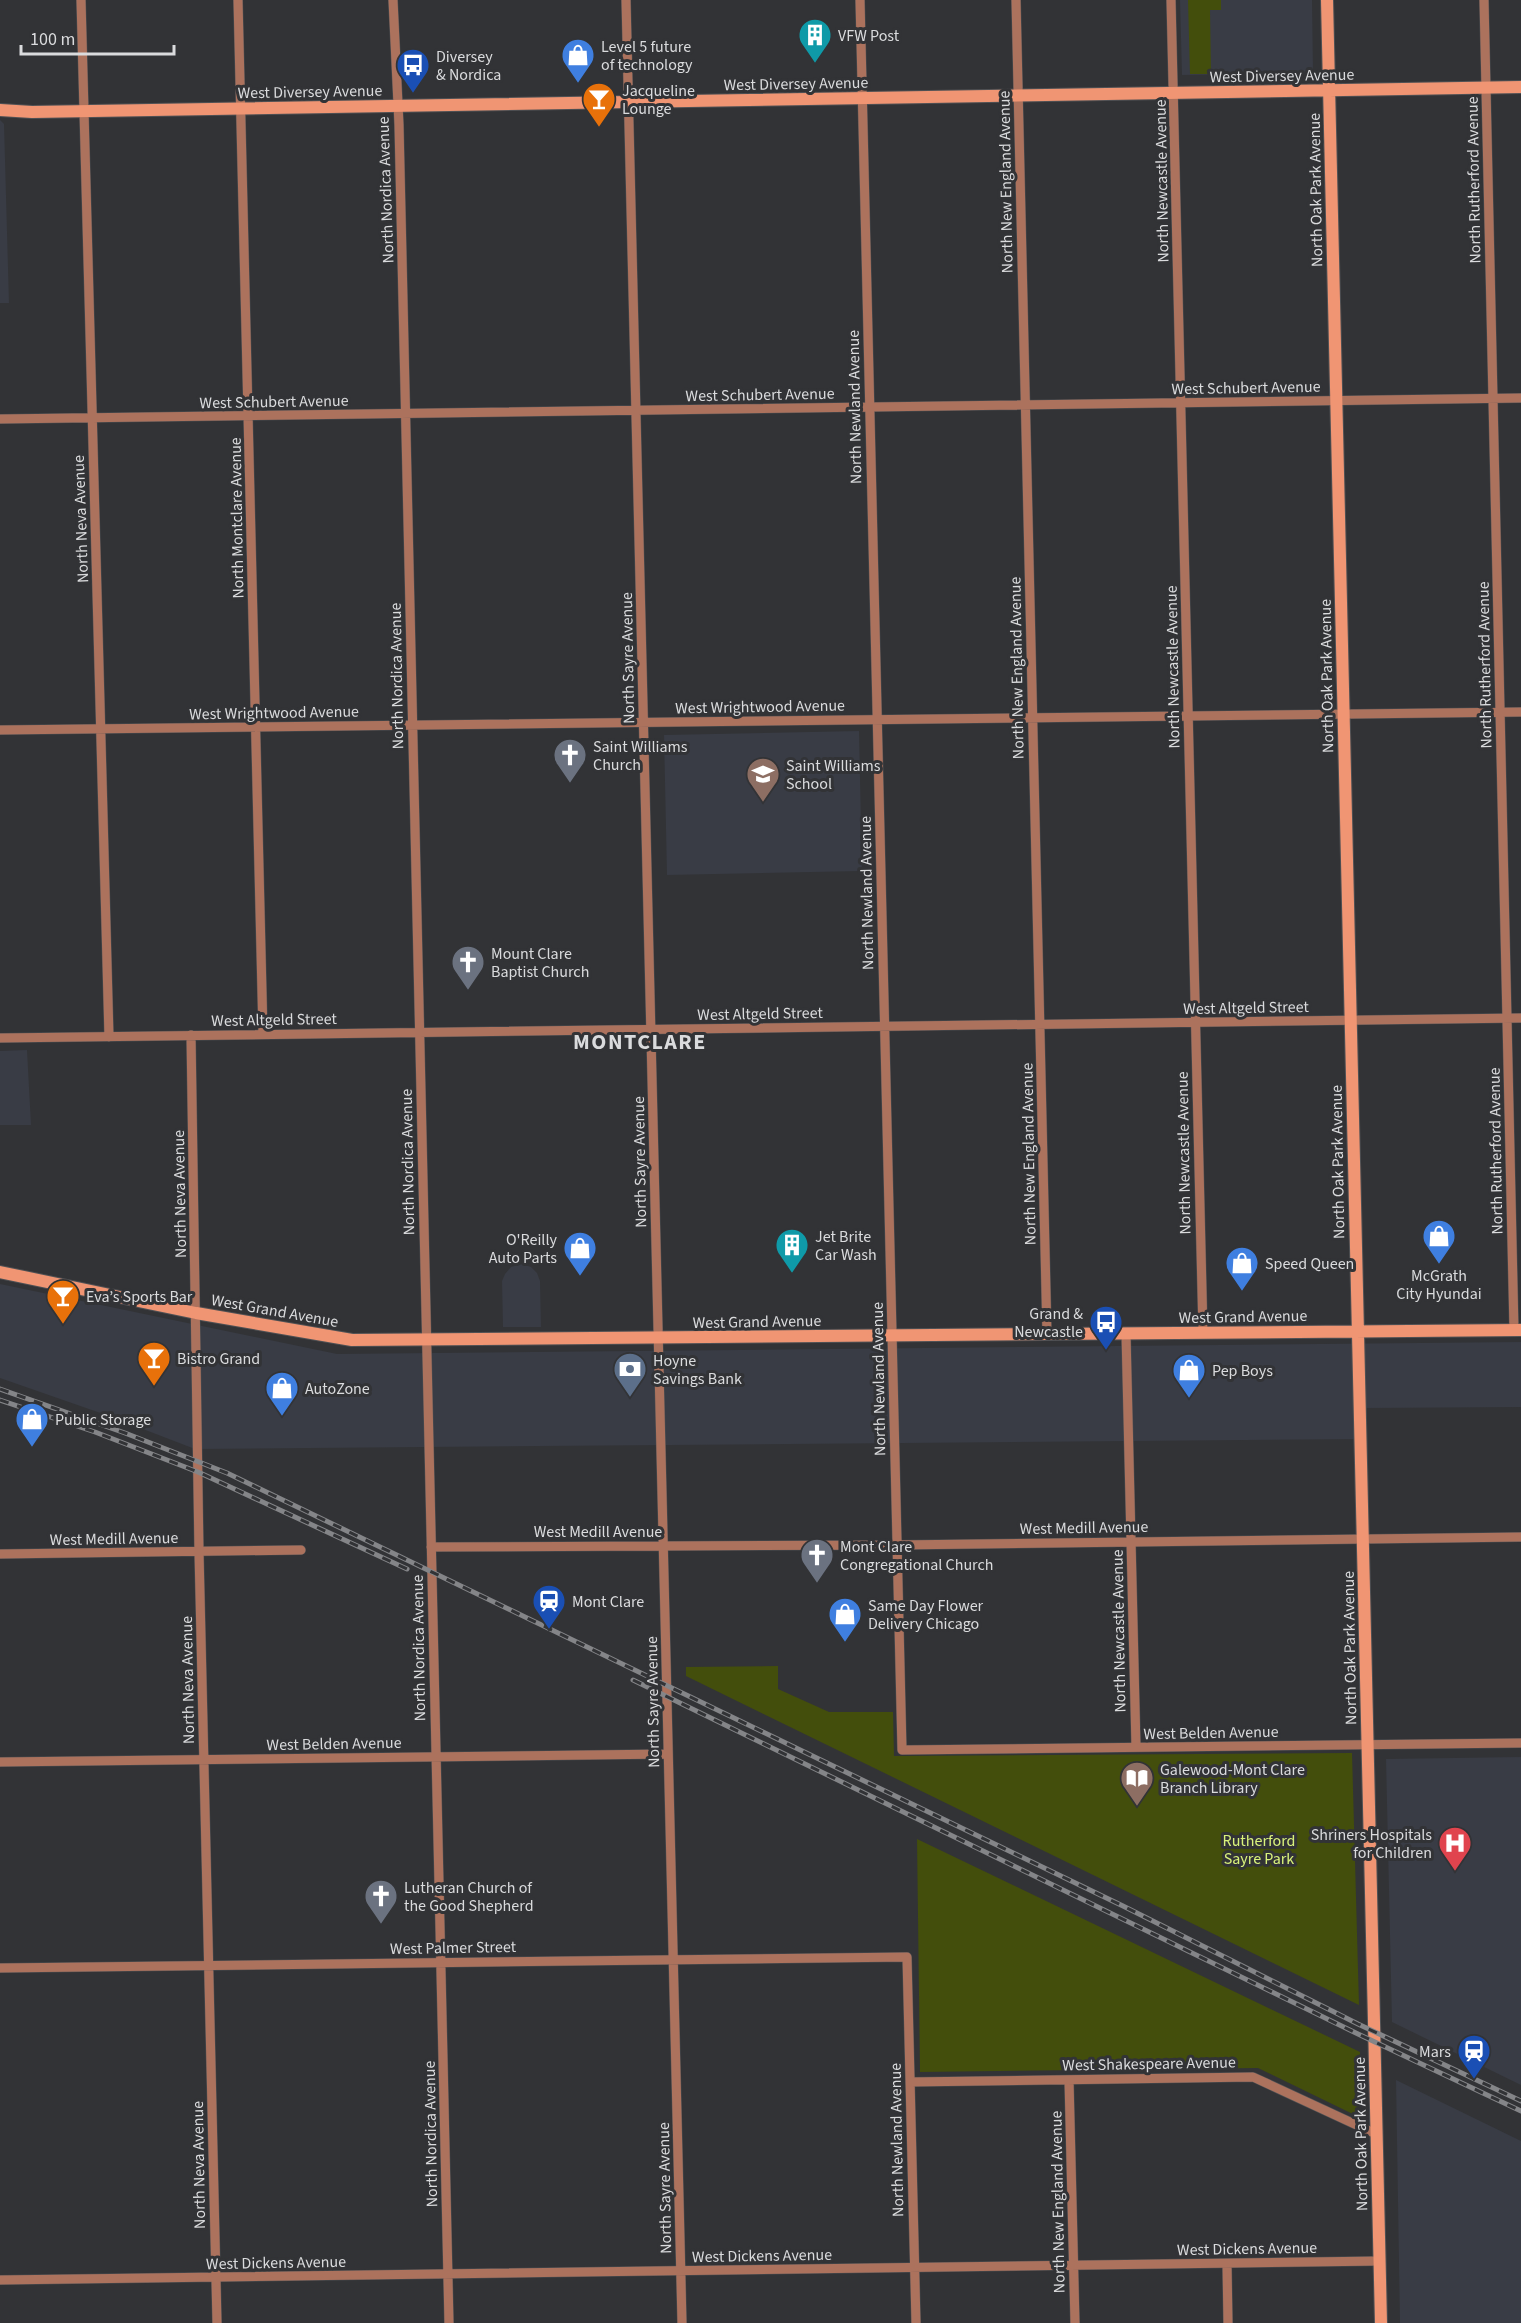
<svg xmlns="http://www.w3.org/2000/svg" width="1521" height="2323" viewBox="0 0 1521 2323" font-family="'Source Sans 3',sans-serif">
<style>
.built{fill:#393c45}
.green{fill:#434e0c}
.lines{fill:none;stroke-linecap:round;stroke-linejoin:round}
.street-casing{stroke:#505154;stroke-width:10}
.secondary-casing{stroke:#505154;stroke-width:14}
.street{stroke:#ac725d;stroke-width:9}
.secondary{stroke:#f09573;stroke-width:12}
.rail-casing{stroke:#848588;stroke-width:5}
.rail{stroke:#323336;stroke-width:3;stroke-dasharray:9;stroke-linecap:butt}
.labels{text-anchor:middle;stroke-width:6;stroke-linejoin:round;paint-order:stroke}
.poi-label{font-size:16px;fill:#dadbdd;stroke:#323336;text-anchor:start}
.street-label{font-size:16px;fill:#dadbdd;stroke:#323336}
.park-label{font-size:16px;fill:#d9f27b;stroke:#323336}
.district-label{font-size:22px;font-weight:bold;letter-spacing:1.5px;fill:#dadbdd;stroke:#323336}
</style>
<rect width="100%" height="100%" fill="#323336"/>
<path class="built" d="M1180,0h132l1,73 -131,2z
M0,120l4,4 5,179h-9z
M859,731l3,140 -195,4 -3,-140z
M27,1050l4,75h-31v-74z
M522,1264l9,3 6,6 3,8 1,46h-38l-1,-46 3,-7 6,-7z
M0,1284l337,70 1184,-12v65l-155,1v31l-1171,10 -86,-33 -109,-38z
M1521,1757v328l-129,-63 -6,-263z
M1396,2080l125,61v182h-121z"/>
<path class="green" d="M1188,0h33v10h-11l1,64h-21z
M778,1666v23l51,23h64l1,44 458,-3 7,252 -673,-329v-9z
M917,1839l443,213 -1,65 -101,-49 -338,4z"/>
<g class="lines">
<g class="street-casing">
<path id="street" d="M81,0l28,1037
M238,0l25,1034
M393,0l6,125 50,2198
M626,0l56,2323
M860,0l42,1750 619,-7
M1016,0l31,1335
M1171,0l32,1333
M1484,0l30,1330
M0,419l1521,-21
M0,730l1521,-18
M191,1035l8,517 18,771
M0,1038l1521,-20
M1126,1334l10,413
M431,1547l466,-2 624,-8
M0,1554l301,-4
M0,1762l668,-8
M0,1968l907,-11 9,366
M1069,2080l6,243
M910,2082l343,-5 123,57
M1227,2264l1,59
M0,2280l1380,-19"/>
</g>
<g class="secondary-casing">
<path id="secondary" d="M1327,0l54,2323
M0,110l32,2 1489,-25
M0,1272l196,41 156,27 1169,-10"/>
</g>
<use href="#street" class="street"/>
<use href="#secondary" class="secondary"/>
<g class="rail-casing">
<path id="rail" d="M0,1389l125,44 102,40 896,433 235,118 163,77
M0,1400l95,32 103,40 209,97
M633,1680l725,354 163,77"/>
</g>
<use href="#rail" class="rail"/>
</g>
<defs>
<g id="building-pin" transform="scale(1.725)"><path d="M0 17L-7.5 6A9.5 9.5 0 1 1 7.5 6Z" fill="#0f9aa8" stroke="#323336"/><path d="M-4-6H4V6H1V3H-1V6H-4ZM-2.5-4.3h1.7v1.8h-1.7ZM.8-4.3h1.7v1.8H.8ZM-2.5-1h1.7V.8h-1.7ZM.8-1h1.7V.8H.8Z" fill="#fff"/></g>
<g id="shop-pin" transform="scale(1.725)"><path d="M0 17L-7.5 6A9.5 9.5 0 1 1 7.5 6Z" fill="#3f7fe0" stroke="#323336"/><path d="M-5-2.5h2.3a2.7 3.5 0 0 1 5.4 0H5L5.5 6h-11ZM-1.5-2.5h3a1.5 2.3 0 0 0-3 0Z" fill="#fff"/></g>
<g id="bus-pin" transform="scale(1.725)"><path d="M0 17L-7.5 6A9.5 9.5 0 1 1 7.5 6Z" fill="#1a4fb4" stroke="#323336"/><path d="M-5-6H5V4H4V6H2V4H-2V6H-4V4H-5ZM-3.5-4V0h7V-4ZM-3.5 1.2v1.5H-2V1.2ZM2 1.2v1.5H3.5V1.2Z" fill="#fff"/></g>
<g id="bar-pin" transform="scale(1.725)"><path d="M0 17L-7.5 6A9.5 9.5 0 1 1 7.5 6Z" fill="#e8710a" stroke="#323336"/><path d="M-6-5H6L.8 .8V4.5H3.5V6h-7V4.5H-.8V.8Z" fill="#fff"/></g>
<g id="church-pin" transform="scale(1.725)"><path d="M0 17L-7.5 6A9.5 9.5 0 1 1 7.5 6Z" fill="#6b7280" stroke="#323336"/><path d="M-1.2-6h2.4v3.5h3.3v2.4h-3.3V6h-2.4V-.1h-3.3v-2.4h3.3Z" fill="#fff"/></g>
<g id="school-pin" transform="scale(1.725)"><path d="M0 17L-7.5 6A9.5 9.5 0 1 1 7.5 6Z" fill="#8d6e63" stroke="#323336"/><path d="M0-5L7-2L0 1L-7-2ZM-4 1L0 2.5L4 1V4Q0 6-4 4Z" fill="#fff"/></g>
<g id="bank-pin" transform="scale(1.725)"><path d="M0 17L-7.5 6A9.5 9.5 0 1 1 7.5 6Z" fill="#5c6f8a" stroke="#323336"/><path d="M-6-4H6V4H-6ZM0-2.3a2.3 2.3 0 1 0 0 4.6a2.3 2.3 0 1 0 0-4.6Z" fill="#fff"/></g>
<g id="station-pin" transform="scale(1.725)"><path d="M0 17L-7.5 6A9.5 9.5 0 1 1 7.5 6Z" fill="#1a4fb4" stroke="#323336"/><path d="M-3-6H3Q5-6 5-4V2Q5 4 3 4L4.5 6H3L1.5 4h-3L-3 6H-4.5L-3 4Q-5 4-5 2V-4Q-5-6-3-6ZM-3.5-4v3h7v-3ZM-3.5 1v1.5H-2V1ZM2 1v1.5H3.5V1Z" fill="#fff"/></g>
<g id="library-pin" transform="scale(1.725)"><path d="M0 17L-7.5 6A9.5 9.5 0 1 1 7.5 6Z" fill="#8d6e63" stroke="#323336"/><path d="M-6-4Q-3-5.5-.7-3.5V5Q-3 3-6 4ZM6-4Q3-5.5 .7-3.5V5Q3 3 6 4Z" fill="#fff"/></g>
<g id="hospital-pin" transform="scale(1.725)"><path d="M0 17L-7.5 6A9.5 9.5 0 1 1 7.5 6Z" fill="#e0444e" stroke="#323336"/><path d="M-5-5h3v3.5h4V-5h3V5h-3V1.5h-4V5h-3Z" fill="#fff"/></g>
</defs>
<g fill-rule="evenodd">
<use href="#building-pin" x="815" y="35"/>
<use href="#shop-pin" x="578" y="55"/>
<use href="#bus-pin" x="413" y="65"/>
<use href="#bar-pin" x="599" y="99"/>
<use href="#church-pin" x="570" y="755"/>
<use href="#school-pin" x="763" y="774"/>
<use href="#church-pin" x="468" y="962"/>
<use href="#shop-pin" x="1439" y="1236"/>
<use href="#building-pin" x="792" y="1245"/>
<use href="#shop-pin" x="580" y="1248"/>
<use href="#shop-pin" x="1242" y="1263"/>
<use href="#bar-pin" x="63" y="1296"/>
<use href="#bus-pin" x="1106" y="1322"/>
<use href="#bar-pin" x="154" y="1358"/>
<use href="#bank-pin" x="630" y="1369"/>
<use href="#shop-pin" x="1189" y="1370"/>
<use href="#shop-pin" x="282" y="1388"/>
<use href="#shop-pin" x="32" y="1419"/>
<use href="#church-pin" x="817" y="1555"/>
<use href="#station-pin" x="549" y="1601"/>
<use href="#shop-pin" x="845" y="1614"/>
<use href="#library-pin" x="1137" y="1778"/>
<use href="#hospital-pin" x="1455" y="1843"/>
<use href="#church-pin" x="381" y="1896"/>
<use href="#station-pin" x="1474" y="2051"/>
</g>
<g class="labels">
<g class="poi-label">
<text x="838" y="41">VFW Post</text>
<text x="601" y="52">Level 5 future<tspan x="601" dy="18">of technology</tspan></text>
<text x="436" y="62">Diversey<tspan x="436" dy="18">&amp; Nordica</tspan></text>
<text x="622" y="96">Jacqueline<tspan x="622" dy="18">Lounge</tspan></text>
<text x="593" y="752">Saint Williams<tspan x="593" dy="18">Church</tspan></text>
<text x="786" y="771">Saint Williams<tspan x="786" dy="18">School</tspan></text>
<text x="491" y="959">Mount Clare<tspan x="491" dy="18">Baptist Church</tspan></text>
<text x="815" y="1242">Jet Brite<tspan x="815" dy="18">Car Wash</tspan></text>
<text x="557" y="1245" text-anchor="end">O'Reilly<tspan x="557" dy="18">Auto Parts</tspan></text>
<text x="1265" y="1269">Speed Queen</text>
<text x="1439" y="1281" text-anchor="middle">McGrath<tspan x="1439" dy="18">City Hyundai</tspan></text>
<text x="86" y="1302">Eva’s Sports Bar</text>
<text x="1083" y="1319" text-anchor="end">Grand &amp;<tspan x="1083" dy="18">Newcastle</tspan></text>
<text x="177" y="1364">Bistro Grand</text>
<text x="653" y="1366">Hoyne<tspan x="653" dy="18">Savings Bank</tspan></text>
<text x="1212" y="1376">Pep Boys</text>
<text x="305" y="1394">AutoZone</text>
<text x="55" y="1425">Public Storage</text>
<text x="840" y="1552">Mont Clare<tspan x="840" dy="18">Congregational Church</tspan></text>
<text x="572" y="1607">Mont Clare</text>
<text x="868" y="1611">Same Day Flower<tspan x="868" dy="18">Delivery Chicago</tspan></text>
<text x="1160" y="1775">Galewood-Mont Clare<tspan x="1160" dy="18">Branch Library</tspan></text>
<text x="1432" y="1840" text-anchor="end">Shriners Hospitals<tspan x="1432" dy="18">for Children</tspan></text>
<text x="404" y="1893">Lutheran Church of<tspan x="404" dy="18">the Good Shepherd</tspan></text>
<text x="1451" y="2057" text-anchor="end">Mars</text>
</g>
<g class="street-label">
<text transform="translate(1282 75) rotate(-1)" y="6">West Diversey Avenue</text>
<text transform="translate(796 83) rotate(-1)" y="6">West Diversey Avenue</text>
<text transform="translate(310 91) rotate(-1)" y="6">West Diversey Avenue</text>
<text transform="translate(1473 180) rotate(-91)" y="6">North Rutherford Avenue</text>
<text transform="translate(1161 181) rotate(-91)" y="6">North Newcastle Avenue</text>
<text transform="translate(1005 182) rotate(-91)" y="6">North New England Avenue</text>
<text transform="translate(385 190) rotate(-92)" y="6">North Nordica Avenue</text>
<text transform="translate(1315 190) rotate(-91)" y="6">North Oak Park Avenue</text>
<text transform="translate(1246 387) rotate(-1)" y="6">West Schubert Avenue</text>
<text transform="translate(760 394) rotate(-1)" y="6">West Schubert Avenue</text>
<text transform="translate(274 401) rotate(-1)" y="6">West Schubert Avenue</text>
<text transform="translate(854 407) rotate(-91)" y="6">North Newland Avenue</text>
<text transform="translate(236 518) rotate(-91)" y="6">North Montclare Avenue</text>
<text transform="translate(80 519) rotate(-92)" y="6">North Neva Avenue</text>
<text transform="translate(627 658) rotate(-91)" y="6">North Sayre Avenue</text>
<text transform="translate(1484 665) rotate(-91)" y="6">North Rutherford Avenue</text>
<text transform="translate(1172 667) rotate(-91)" y="6">North Newcastle Avenue</text>
<text transform="translate(1016 668) rotate(-91)" y="6">North New England Avenue</text>
<text transform="translate(396 676) rotate(-91)" y="6">North Nordica Avenue</text>
<text transform="translate(1326 676) rotate(-91)" y="6">North Oak Park Avenue</text>
<text transform="translate(760 706) rotate(-1)" y="6">West Wrightwood Avenue</text>
<text transform="translate(274 712) rotate(-1)" y="6">West Wrightwood Avenue</text>
<text transform="translate(866 893) rotate(-91)" y="6">North Newland Avenue</text>
<text transform="translate(1246 1007) rotate(-1)" y="6">West Altgeld Street</text>
<text transform="translate(760 1013) rotate(-1)" y="6">West Altgeld Street</text>
<text transform="translate(274 1019) rotate(-1)" y="6">West Altgeld Street</text>
<text transform="translate(1495 1151) rotate(-91)" y="6">North Rutherford Avenue</text>
<text transform="translate(1183 1153) rotate(-91)" y="6">North Newcastle Avenue</text>
<text transform="translate(1028 1154) rotate(-91)" y="6">North New England Avenue</text>
<text transform="translate(407 1162) rotate(-91)" y="6">North Nordica Avenue</text>
<text transform="translate(639 1162) rotate(-91)" y="6">North Sayre Avenue</text>
<text transform="translate(1337 1162) rotate(-91)" y="6">North Oak Park Avenue</text>
<text transform="translate(179 1194) rotate(-91)" y="6">North Neva Avenue</text>
<text transform="translate(275 1310) rotate(10)" y="6">West Grand Avenue</text>
<text transform="translate(1243 1316) rotate(-1)" y="6">West Grand Avenue</text>
<text transform="translate(757 1321) rotate(-1)" y="6">West Grand Avenue</text>
<text transform="translate(878 1379) rotate(-91)" y="6">North Newland Avenue</text>
<text transform="translate(1084 1527) rotate(-1)" y="6">West Medill Avenue</text>
<text x="598" y="1537">West Medill Avenue</text>
<text transform="translate(114 1538) rotate(-1)" y="6">West Medill Avenue</text>
<text transform="translate(1118 1631) rotate(-91)" y="6">North Newcastle Avenue</text>
<text transform="translate(418 1648) rotate(-91)" y="6">North Nordica Avenue</text>
<text transform="translate(1349 1648) rotate(-91)" y="6">North Oak Park Avenue</text>
<text transform="translate(187 1680) rotate(-91)" y="6">North Neva Avenue</text>
<text transform="translate(652 1702) rotate(-91)" y="6">North Sayre Avenue</text>
<text transform="translate(1211 1732) rotate(-1)" y="6">West Belden Avenue</text>
<text transform="translate(334 1743) rotate(-1)" y="6">West Belden Avenue</text>
<text transform="translate(453 1947) rotate(-1)" y="6">West Palmer Street</text>
<text transform="translate(1149 2063) rotate(-1)" y="6">West Shakespeare Avenue</text>
<text transform="translate(430 2134) rotate(-91)" y="6">North Nordica Avenue</text>
<text transform="translate(1360 2134) rotate(-91)" y="6">North Oak Park Avenue</text>
<text transform="translate(896 2140) rotate(-91)" y="6">North Newland Avenue</text>
<text transform="translate(198 2165) rotate(-91)" y="6">North Neva Avenue</text>
<text transform="translate(664 2188) rotate(-91)" y="6">North Sayre Avenue</text>
<text transform="translate(1057 2202) rotate(-91)" y="6">North New England Avenue</text>
<text transform="translate(1247 2248) rotate(-1)" y="6">West Dickens Avenue</text>
<text transform="translate(762 2255) rotate(-1)" y="6">West Dickens Avenue</text>
<text transform="translate(276 2262) rotate(-1)" y="6">West Dickens Avenue</text>
</g>
<g class="park-label">
<text x="1259" y="1846">Rutherford<tspan x="1259" dy="18">Sayre Park</tspan></text>
</g>
<g class="district-label">
<text x="640" y="1049">MONTCLARE</text>
</g>
</g>
<path d="M21 45v9h153v-9" fill="none" stroke="#dadbdd" stroke-width="3"/>
<text x="30" y="45" font-size="18" fill="#dadbdd" stroke="#323336" stroke-width="4.5" paint-order="stroke">100 m</text>
</svg>
